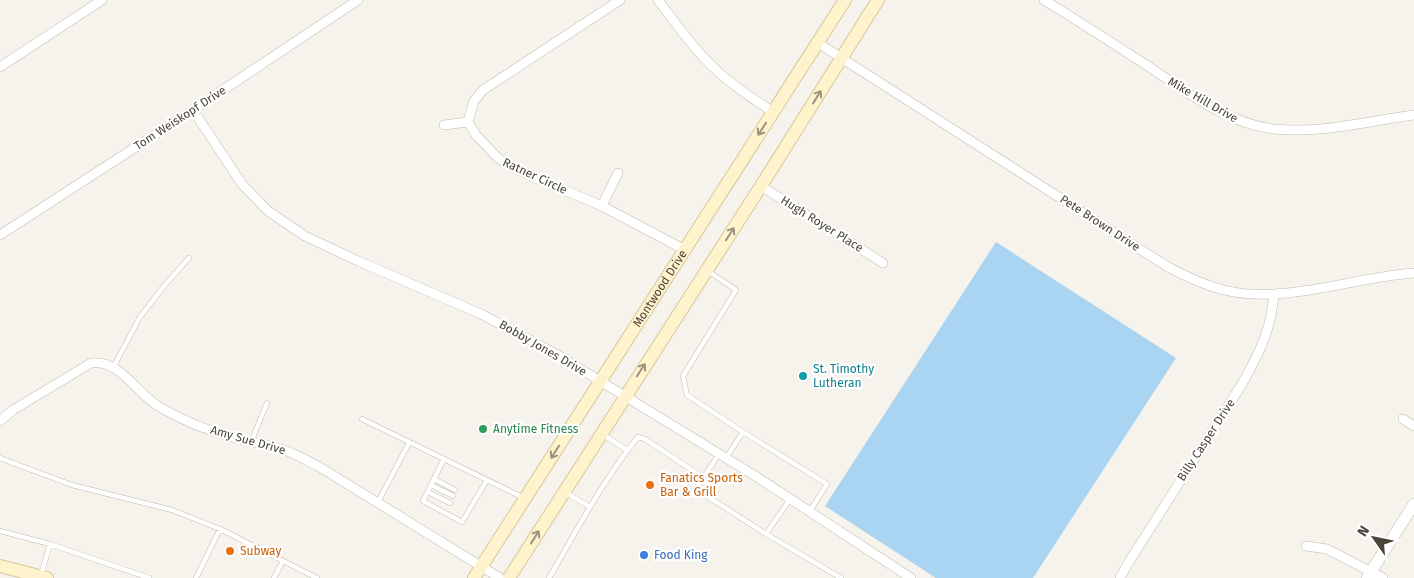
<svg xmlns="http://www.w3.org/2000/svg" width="1414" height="578" viewBox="0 0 1414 578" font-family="'Fira Sans',sans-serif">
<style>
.water{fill:#a9d4f2}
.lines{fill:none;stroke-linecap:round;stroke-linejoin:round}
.service-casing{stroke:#c2bbae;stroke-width:5.5}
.minor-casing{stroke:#c2bbae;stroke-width:10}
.tertiary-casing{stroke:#c2bbae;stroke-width:12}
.secondary-casing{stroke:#d6c79b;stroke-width:14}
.service{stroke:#fff;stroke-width:4.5}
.minor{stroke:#fff;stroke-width:9}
.tertiary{stroke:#fff;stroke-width:11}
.secondary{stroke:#fff3cd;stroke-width:12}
.oneway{stroke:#9c937c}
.culture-dot{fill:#0f9aa8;stroke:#fff;stroke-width:2}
.leisure-dot{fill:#2e9e5b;stroke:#fff;stroke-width:2}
.food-dot{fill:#e8710a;stroke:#fff;stroke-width:2}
.shop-dot{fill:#3f7fe0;stroke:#fff;stroke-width:2}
.labels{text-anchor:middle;stroke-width:4.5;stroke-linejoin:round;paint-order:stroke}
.street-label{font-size:12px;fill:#4b4439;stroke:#fff}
.culture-label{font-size:12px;fill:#0d838f;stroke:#fff;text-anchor:start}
.leisure-label{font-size:12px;fill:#27864d;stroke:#fff;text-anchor:start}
.food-label{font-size:12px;fill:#c56008;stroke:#fff;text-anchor:start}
.shop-label{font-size:12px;fill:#366cbe;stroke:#fff;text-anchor:start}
</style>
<rect width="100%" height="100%" fill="#f6f3ec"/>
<path class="water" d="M996,242l180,116 -143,220h-97l-111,-72z"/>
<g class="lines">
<g class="service-casing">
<path id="service" d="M708,271l28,19 -53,86 4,19 56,37 -17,26
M114,366l26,-49 24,-31 25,-28
M362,419l162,79
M743,432l84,52 -17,27
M602,434l25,16
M251,442l16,-39
M719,454l-23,35 70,45 75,44
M0,458l72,27 100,25 48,19 97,49
M444,459l-21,42 39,21 25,-42
M434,479l21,11
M431,485l22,11
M428,492l22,11
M565,492l25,15
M378,502l31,-59
M0,531l50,13 99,34
M766,534l24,-35
M41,575l9,-31
M196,578l24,-49
M274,578l9,-17
M549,578c28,-48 54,-98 89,-141l7,2 59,39"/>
</g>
<g class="minor-casing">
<path id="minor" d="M620,0l-137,90 -9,11 -6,21 8,13 21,22 8,6 28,14 69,29 83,44
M658,0c17,22 33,46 54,66 18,18 40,32 61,46
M1044,0c31,19 62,39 93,59 43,27 85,64 137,70 46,5 95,-8 140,-14
M818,43l350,224c19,10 36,18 56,23 59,15 130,-13 190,-17
M0,67l102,-67
M193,110l49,74 26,27 37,25 53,25 123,53 75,40 201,123 154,101
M444,125l24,-3
M761,186l122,77
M602,206l16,-33
M0,235l193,-125 165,-110
M1403,419l11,7
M0,421l13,-11 78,-47c29,-4 44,29 67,43 25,15 53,26 81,33 16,4 32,6 48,12 10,4 21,10 31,15l182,112
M1306,546l21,3 56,29
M1120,578l7,-13 115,-181c17,-30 29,-54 32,-89"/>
</g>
<g class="tertiary-casing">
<path id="tertiary" d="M1367,578l47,-74"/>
</g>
<g class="secondary-casing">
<g id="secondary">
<path d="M0,566l47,12"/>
<path id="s1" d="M474,578l371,-578"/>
<path d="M509,578l252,-392 117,-186"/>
</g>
</g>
<use href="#service" class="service"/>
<use href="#minor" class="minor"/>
<use href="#tertiary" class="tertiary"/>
<use href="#secondary" class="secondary"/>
</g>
<defs><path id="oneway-shaft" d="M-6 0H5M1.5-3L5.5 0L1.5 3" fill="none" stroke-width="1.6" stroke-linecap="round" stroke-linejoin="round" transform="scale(1.25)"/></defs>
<g class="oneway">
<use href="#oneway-shaft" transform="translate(817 97) rotate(-58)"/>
<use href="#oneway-shaft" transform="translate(762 129) rotate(123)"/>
<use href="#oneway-shaft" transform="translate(730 234) rotate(-57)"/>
<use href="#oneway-shaft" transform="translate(641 370) rotate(-57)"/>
<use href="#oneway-shaft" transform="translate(555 452) rotate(123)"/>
<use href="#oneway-shaft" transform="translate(535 537) rotate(-58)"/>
</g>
<circle class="culture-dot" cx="803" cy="376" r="5"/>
<circle class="leisure-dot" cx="483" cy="429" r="5"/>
<g class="food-dot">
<circle cx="650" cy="485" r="5"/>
<circle cx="230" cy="551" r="5"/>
</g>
<circle class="shop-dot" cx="644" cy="555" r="5"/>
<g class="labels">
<g class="street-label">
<text transform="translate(1203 100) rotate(30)" y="4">Mike Hill Drive</text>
<text transform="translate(180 118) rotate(-33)" y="4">Tom Weiskopf Drive</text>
<text transform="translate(535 176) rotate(25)" y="4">Ratner Circle</text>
<text transform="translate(1100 223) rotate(33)" y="4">Pete Brown Drive</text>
<text transform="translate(822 224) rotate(32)" y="4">Hugh Royer Place</text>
<text dy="4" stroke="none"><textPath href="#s1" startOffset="344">Montwood Drive</textPath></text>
<text transform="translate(543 348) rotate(30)" y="4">Bobby Jones Drive</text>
<text transform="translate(248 440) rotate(16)" y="4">Amy Sue Drive</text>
<text transform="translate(1206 440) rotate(-57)" y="4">Billy Casper Drive</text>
</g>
<g class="culture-label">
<text x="813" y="373">St. Timothy<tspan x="813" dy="14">Lutheran</tspan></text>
</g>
<g class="leisure-label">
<text x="493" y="433">Anytime Fitness</text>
</g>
<g class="food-label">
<text x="660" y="482">Fanatics Sports<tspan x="660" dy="14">Bar &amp; Grill</tspan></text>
<text x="240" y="555">Subway</text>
</g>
<g class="shop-label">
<text x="654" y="559">Food King</text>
</g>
</g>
<g transform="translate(1374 538) rotate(303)" stroke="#ffffff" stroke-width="4" paint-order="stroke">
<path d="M0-4L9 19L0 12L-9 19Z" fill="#4b4439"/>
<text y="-8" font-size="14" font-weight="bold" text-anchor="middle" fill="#4b4439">N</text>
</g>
</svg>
